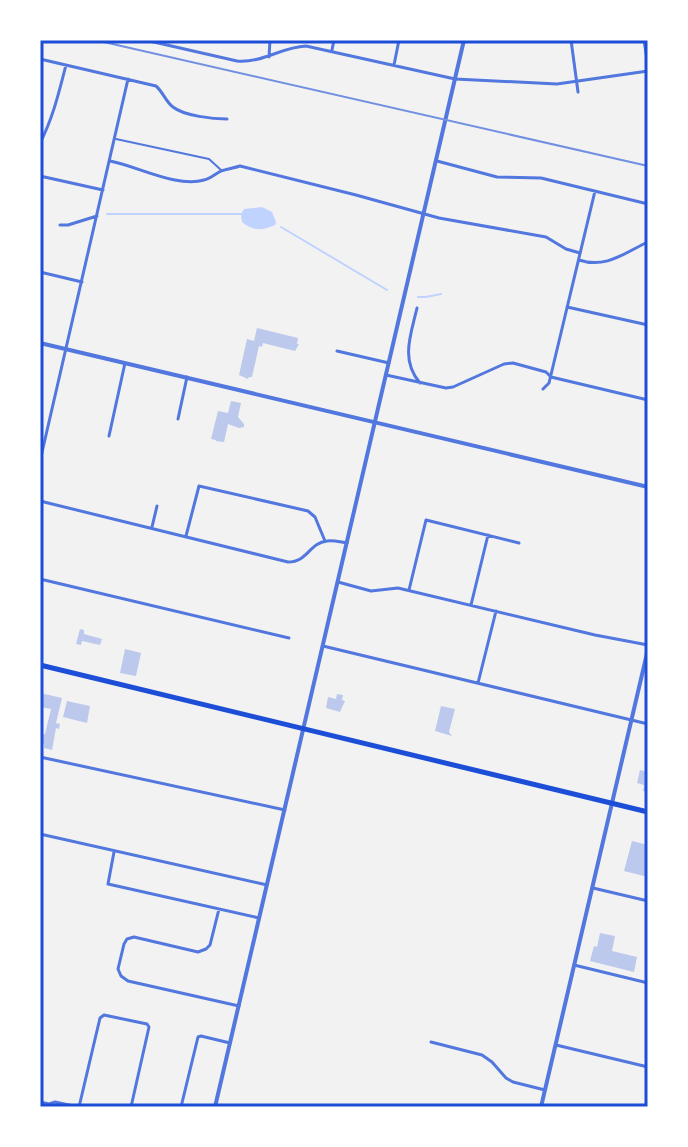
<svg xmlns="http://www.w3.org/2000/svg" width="688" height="1147" viewBox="0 0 688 1147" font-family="Manrope,sans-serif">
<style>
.water{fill:#bfd3fe}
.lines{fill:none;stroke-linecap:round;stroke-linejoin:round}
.stream{stroke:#bfd3fe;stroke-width:2}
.building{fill:#bdc9ec}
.service{stroke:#5277de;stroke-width:2}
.minor{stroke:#5277de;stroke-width:3}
.tertiary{stroke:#5277de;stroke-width:4}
.trunk{stroke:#1d4ed8;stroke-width:5}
.rail{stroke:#7290e2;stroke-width:2}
.neatline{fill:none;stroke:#1d4ed8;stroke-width:3}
</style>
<rect width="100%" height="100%" fill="#f2f2f2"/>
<path class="water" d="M262,207l10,5 4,10 -1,3c-13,6 -22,6 -33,-3l-1,-8 3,-5z"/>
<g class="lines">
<path class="stream" d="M107,214h134
M281,227l106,63
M418,297h8l15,-3"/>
</g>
<path class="building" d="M257,328l41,10 -1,6h2l-4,7 -32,-8 -1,4 -3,-1 -7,31h-3l-1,2 -9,-4 8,-36 7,2z
M231,401l10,2 -3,14 6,7v3l-5,1 -11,-4 -4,18 -8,-1v-1l-5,-1 7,-28 10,2z
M80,629l4,1v4l18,5 -2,6 -18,-4 -1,4 -5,-1z
M125,649l16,4 -5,23 -16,-3z
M40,693l22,5 -6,25 4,1 -1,5 -3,-1 -4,22 -8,-2v-4h-4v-9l5,-1 6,-25 -11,-2z
M337,694l6,1 -1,5 3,1 -5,11 -14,-4 2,-11 8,2z
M67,701l23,5 -3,17 -24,-6z
M441,706l14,3 -6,23 3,4 -17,-5z
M640,770l8,2v20l-5,-1 1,-6 -7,-2z
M632,841l16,4v32l-24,-6z
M600,933l15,3 -3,15 25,6 -3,15 -44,-11 4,-15 3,1z"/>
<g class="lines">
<path class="service" d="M116,139l93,20 12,11"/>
<path class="minor" d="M145,40l92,21c27,2 44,-14 69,-15l149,33 102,5 91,-13
M571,40l7,52
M644,40l4,26
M332,50l2,-10
M269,57l1,-17
M40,59l116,27c7,6 10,16 17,21 11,9 41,12 54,12
M394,65l5,-25
M40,143c13,-25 19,-51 26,-78
M110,161c27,5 67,27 94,19 6,-1 11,-6 17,-9 6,-2 13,-3 19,-5l116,29 83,23 107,19 20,12 14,4
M437,161l60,16 44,1 107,26
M40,176l63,14
M60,225h8l29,-9
M579,260c27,9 45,-7 69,-18
M40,272l42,10
M567,307l81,18
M417,308c-6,26 -17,52 3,75
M337,351l52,12
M386,375l60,13 7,-1 51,-23 9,-1 33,9 5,5 97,23
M543,389l6,-6 46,-192
M178,419l9,-42
M109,436l16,-73
M40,461l88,-382
M40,501l248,61c20,0 21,-19 39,-21 6,-1 13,1 20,2
M152,527l5,-21
M186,536l13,-50 109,25 7,6 10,24
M40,579l249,59
M338,582l33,9 27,-3 197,47 53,10
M409,590l17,-70 93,23
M471,605l17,-70
M323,646l325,78
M478,683l18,-72
M40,757l245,53
M40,834l227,51
M114,852l-6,32 151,34
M593,888l55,13
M219,909l-9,36 -4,4 -8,3 -64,-15 -7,2 -3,5 -6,25 3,7 7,5 111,25
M574,965l74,18
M40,1037l1,-4
M431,1042l51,13 10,7 14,16 7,4 32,8
M556,1045l92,22
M40,1102l9,2 6,-2 23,5
M79,1107l21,-89 4,-3 43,9 2,3 -18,80
M181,1107l17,-70 3,-1 29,7"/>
<path class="tertiary" d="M40,343l608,144
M215,1107l249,-1067
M541,1107l107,-458"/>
<path class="trunk" d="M40,665l608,147"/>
<path class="rail" d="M95,40l553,126"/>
</g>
<rect width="688" height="1147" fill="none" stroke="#ffffff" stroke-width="84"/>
<rect x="42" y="42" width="604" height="1063" class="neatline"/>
</svg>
